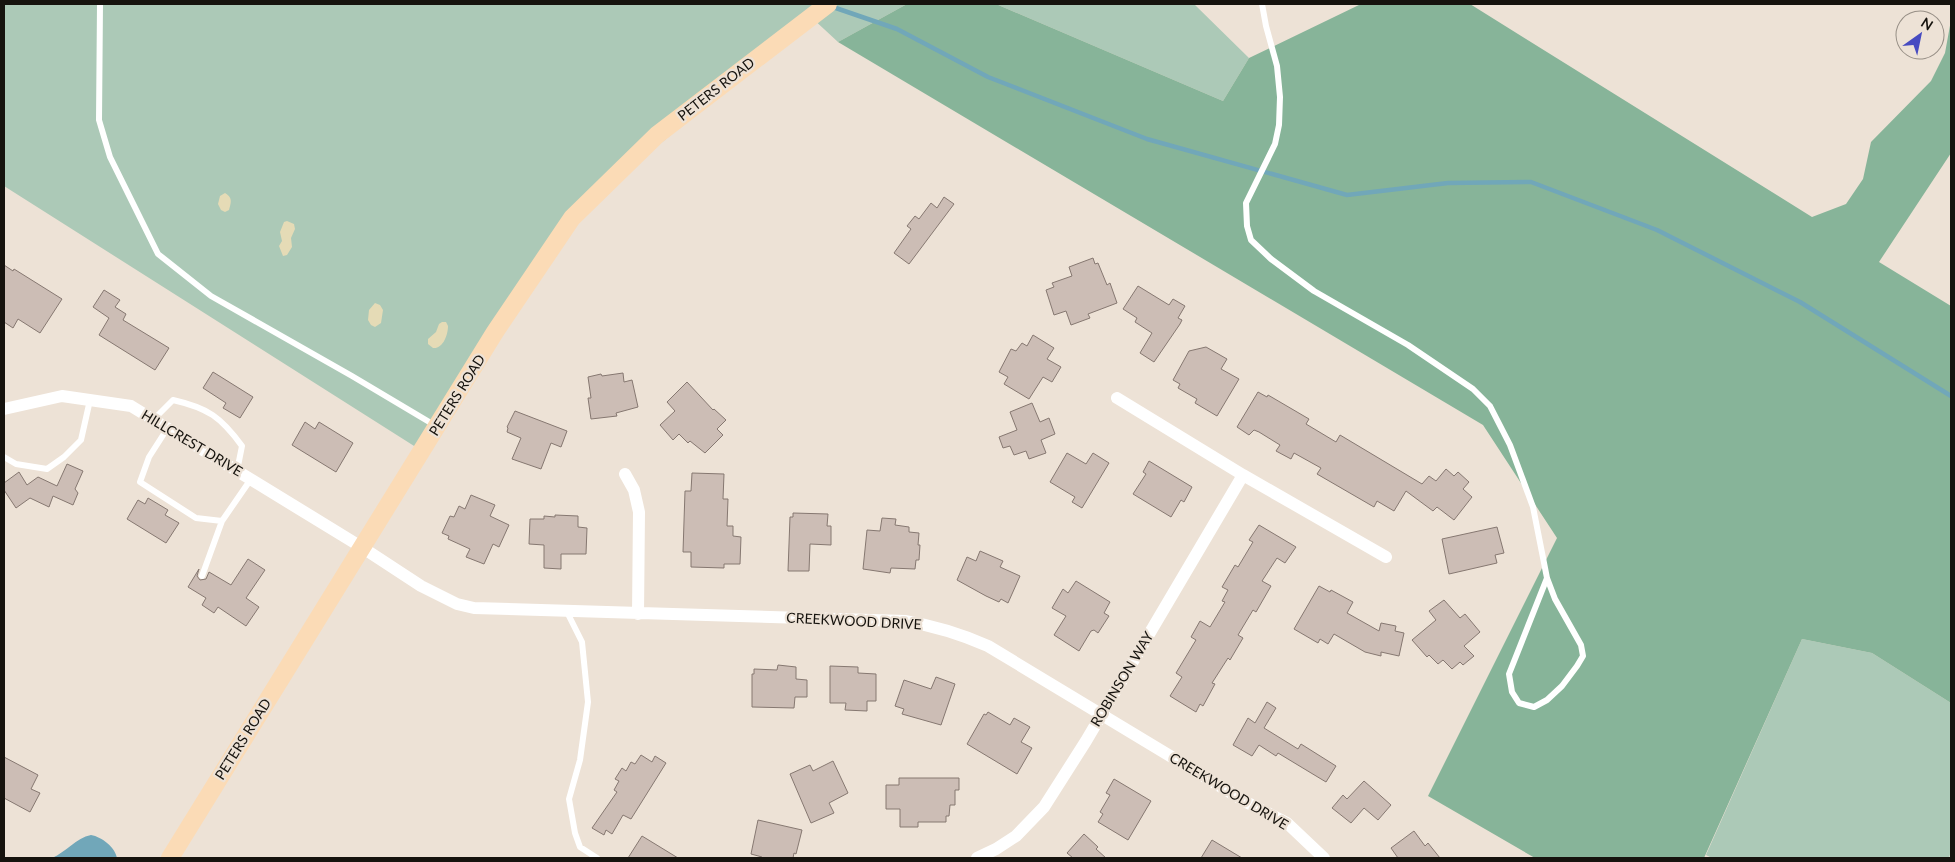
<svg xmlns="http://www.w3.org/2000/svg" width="1955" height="862" viewBox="0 0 1955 862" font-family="Lato,sans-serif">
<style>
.green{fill:#acc9b7}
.forest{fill:#87b499}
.sand{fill:#e5dbb6}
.water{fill:#71a7b9}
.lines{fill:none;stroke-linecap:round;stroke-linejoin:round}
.stream{stroke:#71a7b9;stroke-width:4.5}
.building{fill:#ccbdb5;stroke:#867871}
.lane{stroke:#fff;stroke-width:6}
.street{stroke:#fff;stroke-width:12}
.secondary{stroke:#fbdbb6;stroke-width:18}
.labels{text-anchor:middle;stroke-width:4.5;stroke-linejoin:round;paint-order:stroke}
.street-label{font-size:14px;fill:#16130e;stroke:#ede2d6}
</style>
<rect width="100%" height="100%" fill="#ede2d6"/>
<path class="green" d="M4,4h903l-69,38 -27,-25 -239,201 -150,233 -418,-265z
M996,4h198l55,54 -26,43z
M1802,639l70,14 79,50v148l-2,7h-237l-6,-3z"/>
<path class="forest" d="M907,4h89l227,97 26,-43 112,-54h109l342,213 34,-13 17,-25 8,-37 60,-61 14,-28 6,-33v133l-72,109 72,44v397l-79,-50 -70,-14 -98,219h-169l-107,-62 129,-258 -74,-113 -645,-383z"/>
<path class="sand" d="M225,193c8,5 6,9 4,17l-4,2 -4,-2 -3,-6 2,-8z
M287,221l7,3 1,5 -4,9 1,9 -5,8 -4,1 -4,-10 3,-5 -2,-9 4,-10z
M375,303l5,2 3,5 -2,13 -6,4 -4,-2 -3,-5 1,-10z
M442,322h4l2,4c0,9 -5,23 -15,22l-5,-4v-5l8,-7 3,-8z"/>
<path class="water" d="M91,835c11,2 24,12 26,23h-65c14,-6 24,-20 39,-23z"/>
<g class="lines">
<path class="stream" d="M830,6l67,23 91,48 159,62 200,56 101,-12 83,-1 126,48 143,72 151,94"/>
</g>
<path class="building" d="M944,197l10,7 -45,60 -15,-11 17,-24 -4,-3 8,-10 4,3 12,-16 6,5z
M1093,258l2,6 3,-1 9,22 3,-2 7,20 -29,11 2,4 -19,7 -5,-14 -12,4 -8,-25 8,-3 -2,-4 20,-7 -3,-9z
M4,265l9,6 1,-2 48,30 -22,34 -22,-14 -5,9 -9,-6z
M1138,286l31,19 4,-6 12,7 -7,12 4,2 -2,4 -26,38 -14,-9 12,-20 -17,-11 2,-4 -14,-9z
M104,290l16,10 -5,7 11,7 -3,6 46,28 -14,22 -56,-35 10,-17 -16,-11z
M1033,335l21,13 -7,11 14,8 -9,15 -9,-5 -14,22 -25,-15 4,-7 -9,-5 12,-23 5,2 6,-8 5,3z
M1206,347l21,12 -6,10 18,10 -22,37 -22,-13 2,-4 -19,-11 2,-4 -7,-4 16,-29z
M213,372l40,25 -13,21 -17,-10 3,-5 -23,-15z
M623,373l1,9 8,-2 6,27 -22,6 1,3 -26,3 -3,-21h3l-3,-21 13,-3 1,2z
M687,382l26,28 1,-1 12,11 -9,9 6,6 -18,18 -15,-12 -2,2 -9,-9 -6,6 -13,-15 15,-14 -8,-9z
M1258,392l9,5 1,-2 41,24 -3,5 30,18 4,-7 82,49 7,-8 7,5 10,-12 8,7 4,-4 11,10 -6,7 9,8 -18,23 -17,-13 -4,4 -27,-20 -12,20 -17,-10 -3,6 -57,-33 4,-6 -27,-15 -3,6 -15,-8 4,-6 -21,-13 -5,-2 -5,5 -12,-8z
M1032,403l8,19 9,-4 6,16 -14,6 5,13 -17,6 -3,-8 -12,4 -4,-9 -7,2 -4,-11 18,-7 -7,-18z
M515,411l52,20 -6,16 -10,-4 -10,26 -29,-10 9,-21 -14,-6 1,-4 -1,-1z
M305,422l10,7 4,-7 34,21 -17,29 -44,-27z
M1067,453l19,11 7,-11 16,10 -27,45 -10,-6 3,-5 -25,-15z
M1149,461l43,26 -8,15 -3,-2 -10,17 -38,-23 13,-20 -3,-2z
M67,464l16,7 -8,18 3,4 -5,12 -20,-9 -4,11 -19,-9 -14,10 -12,-18v-7l15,-11 8,13 11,-8 19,9z
M692,473l32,1 -1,25h5l-1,27h6v10l8,1 -1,27h-16v4l-33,-1v-15h-8l2,-61h6z
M471,495l24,10 -5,11 19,9 -10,22 -6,-3 -9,20 -18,-7 4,-8 -22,-10 1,-3 -7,-3 8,-17 4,1 5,-11 6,3z
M148,498l20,12 -3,5 14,8 -13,20 -39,-24 11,-19 7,4z
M793,513l35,1 -1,12h4v19l-21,-1 -1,27h-21l2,-54h3z
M555,515l23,1v11l9,1 -1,26h-25v15l-17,-1v-23l-15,-1 1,-25h14v-3l11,1z
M882,518l14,1 -1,6 14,2v5l10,1 -1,12h2l-1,15h-3l-1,9 -24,-1 -1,5 -27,-4 4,-39 13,1z
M1259,525l37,22 -11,16 -8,-5 -15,23 9,5 -15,26 -3,-2 -15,25 5,3 -13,22 -2,-2 -16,25 3,1 -12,22 -3,-2 -4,8 -26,-16 12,-19 -6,-4 20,-33 -5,-3 9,-16 10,6 15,-25 -3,-1 6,-11 -6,-3 13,-22 3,2 15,-25 -4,-2z
M1497,527l7,26 -9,2 2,8 -48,11 -7,-35z
M980,551l23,10 -3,6 20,9 -12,27 -7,-4 -2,3 -13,-6 -29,-16 10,-23 9,4z
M248,559l17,11 -19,28 13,9 -13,19 -28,-19 -4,6 -12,-8 4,-7 -18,-11 11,-18 -2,7 3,4 6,-1 3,-7 22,13z
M1076,581l34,21 -6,11 5,3 -11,17 -4,-3 -3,1 -12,20 -25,-16 12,-19 -14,-8 11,-19 5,4z
M1319,586l11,6 1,-2 22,12 -6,11 32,18 2,-8 15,3 -1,5 9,2 -5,23 -18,-4v4l-16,-4 -31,-18 -6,10 -8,-5 -2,4 -24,-14z
M1444,600l16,18 5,-4 15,18 -16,14 10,10 -11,9 -3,-3 -8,7 -9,-9 -5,4 -9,-9 -2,2 -15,-17 24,-20 -7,-9z
M778,665l18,2v12l11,1v17h-12l-1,11 -42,-1v-33h2v-5l23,1z
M830,666l28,1v6l18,1v27h-9v10l-22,-1 1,-7h-16z
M936,677l19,7 -14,41 -39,-11 2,-5 -9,-3 9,-26 27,9z
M1267,702l9,6 -12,20 34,21 3,-5 35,22 -10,16 -48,-29 -2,3 -17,-11 -7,11 -19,-11 15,-27 7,5z
M988,712l22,13 4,-7 16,9 -9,15 11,6 -15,26 -50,-30 17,-30 2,1z
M641,755l11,7 3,-6 11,7 -35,56 -8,-4 -11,19 -6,-4 -2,5 -12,-7 25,-36 -3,-2 5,-9 -4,-2 7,-11 4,3 5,-9 4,2z
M4,757l34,18 -7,14 9,4 -10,19 -26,-14z
M833,761l15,32 -19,10 5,10 -23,10 -21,-49 20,-9 3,6z
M899,778h60v12h-4v15h-5l-1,11h-3v6h-28v5h-18v-18h-14v-24h13z
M1114,779l37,22 -23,39 -30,-18 5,-8 -3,-2 10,-17 -4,-2z
M1364,781l27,24 -13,15 -14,-12 -13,15 -19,-15 11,-13 4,4z
M758,820l44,10 -6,24 -2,-1 -1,5h-31v-1l-11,-3z
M1414,831l11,15 3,-3 12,15h-42l-7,-10z
M1084,834l14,13 -2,2 10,9h-33l-6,-5z
M642,836l36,22h-50z
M1212,840l30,18h-41z"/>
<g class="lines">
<path class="lane" d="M100,4l-1,116 11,37 48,97 53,42 141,80 84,50
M1262,4l4,22 11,40 3,31 -1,28 -4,19 -29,59 1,23 4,14 20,19 43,32 94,54 65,44 17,17 20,39 23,62 14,71 8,21 26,46 2,11 -6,10 -15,20 -15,14 -13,7 -15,-4 -7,-11 -3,-18 38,-96
M153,420l20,-20c35,8 48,17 69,46l-5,25
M167,429l-18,28 -9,25 56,36 26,3
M4,457l12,7 31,5 17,-12 17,-17 9,-40
M202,576l20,-55 29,-42
M567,612l15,30 6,60 -8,58 -11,39 6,34 5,14 17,11"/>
<path class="street" d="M1117,398l126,77 143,82
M4,409l58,-13 69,10 232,142 58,38 36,18 17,4 431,13c30,5 56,13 83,25l260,157 39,20 37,35
M625,474l9,16 5,22 -1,102
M977,858l19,-9 20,-13 28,-29 42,-66 157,-266"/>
<path class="secondary" d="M170,858l325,-526 77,-114 85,-83 171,-131"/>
</g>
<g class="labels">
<g class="street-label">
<text transform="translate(716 89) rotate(-38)" y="5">PETERS ROAD</text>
<text transform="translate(457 395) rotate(-58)" y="5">PETERS ROAD</text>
<text transform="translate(192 443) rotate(31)" y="5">HILLCREST DRIVE</text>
<text transform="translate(854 621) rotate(3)" y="5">CREEKWOOD DRIVE</text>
<text transform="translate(1122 679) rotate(-59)" y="5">ROBINSON WAY</text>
<text transform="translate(243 739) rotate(-58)" y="5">PETERS ROAD</text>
<text transform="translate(1229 791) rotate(31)" y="5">CREEKWOOD DRIVE</text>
</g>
</g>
<rect width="1955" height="862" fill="none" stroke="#16130e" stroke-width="10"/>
<g transform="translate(1920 35) rotate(33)"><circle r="24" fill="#ede2d6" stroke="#978f86"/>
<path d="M0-4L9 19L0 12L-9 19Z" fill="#474bc1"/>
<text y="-8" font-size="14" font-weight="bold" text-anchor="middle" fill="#16130e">N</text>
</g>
</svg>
